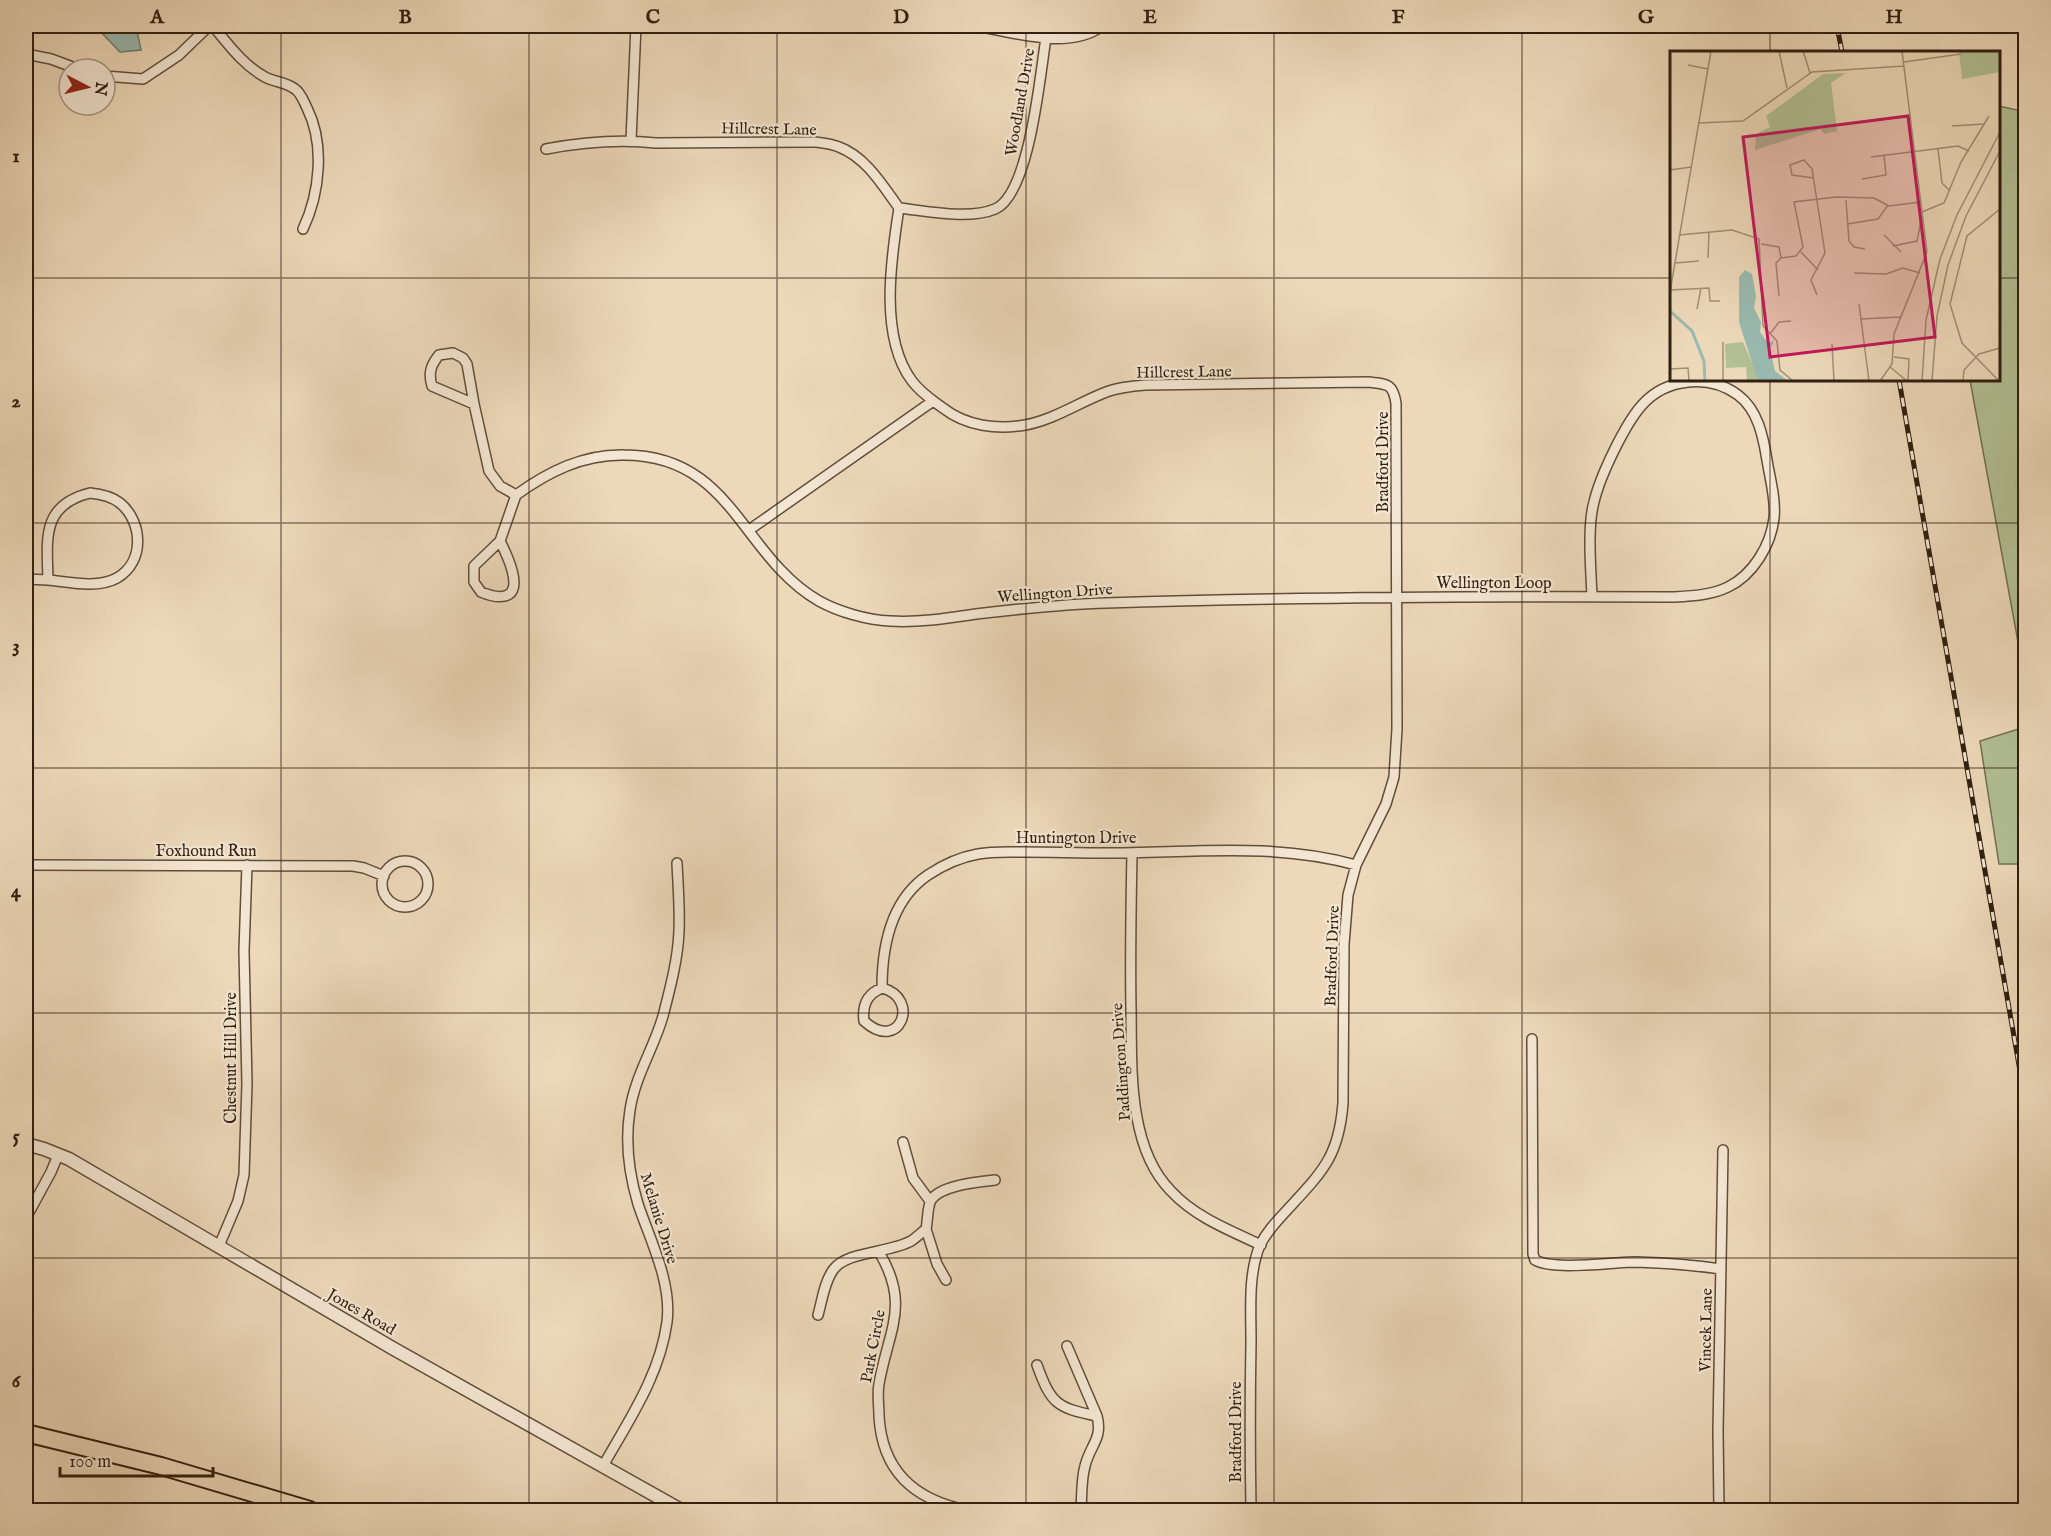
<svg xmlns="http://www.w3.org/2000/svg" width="2051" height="1536" viewBox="0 0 2051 1536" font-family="'IM FELL English',serif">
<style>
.green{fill:#b2c095;stroke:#727052;stroke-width:1.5}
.water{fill:#99bab0;stroke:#6f7c70;stroke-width:1.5}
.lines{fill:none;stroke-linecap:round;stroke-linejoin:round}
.minor-casing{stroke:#604e3a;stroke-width:12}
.tertiary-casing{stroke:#604e3a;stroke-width:15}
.motorway-casing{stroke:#311f0f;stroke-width:20}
.minor{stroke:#f3e6d2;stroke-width:9}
.tertiary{stroke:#f3e6d2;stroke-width:12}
.motorway{stroke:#edd9ba;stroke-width:16}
.rail-casing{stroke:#311f0f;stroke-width:5}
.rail{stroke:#f3e6d2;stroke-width:3;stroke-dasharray:9;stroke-linecap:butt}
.grid{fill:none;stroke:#311f0f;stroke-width:1.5;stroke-opacity:0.55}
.labels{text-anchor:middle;stroke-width:4.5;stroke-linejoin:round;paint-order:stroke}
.street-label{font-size:16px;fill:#311f0f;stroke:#f3e6d2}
.inset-river{fill:none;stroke:#99bab0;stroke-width:3}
.inset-road{fill:none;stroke:#a28f76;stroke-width:1.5}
.view{fill:#c2185b;fill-opacity:0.15;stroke:#c2185b;stroke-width:3}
.inset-edge{fill:none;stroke:#311f0f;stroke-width:3}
.neatline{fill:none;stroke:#311f0f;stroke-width:2}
.grid-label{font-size:20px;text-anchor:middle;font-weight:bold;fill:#311f0f}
</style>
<rect width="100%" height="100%" fill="#edd9ba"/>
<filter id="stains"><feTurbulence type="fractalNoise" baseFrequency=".00333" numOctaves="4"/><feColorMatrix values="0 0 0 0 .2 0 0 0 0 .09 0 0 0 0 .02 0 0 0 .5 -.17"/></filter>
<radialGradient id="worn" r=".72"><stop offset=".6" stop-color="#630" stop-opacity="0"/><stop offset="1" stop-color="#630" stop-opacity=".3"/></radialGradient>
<path class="green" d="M1999,106l27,6 -1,568 -55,-300h28z
M2025,727v137h-26l-19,-123z"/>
<path class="water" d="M85,26h51l5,24 -21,2 -21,-22z"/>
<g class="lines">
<g class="minor-casing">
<path id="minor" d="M213,26c15,18 30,39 52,51 9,5 21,5 30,12 6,4 9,13 12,19 18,36 13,85 -4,121
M976,26c38,6 92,25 126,0
M26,54l25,5 27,10
M105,76l38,3 36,-24 30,-29
M631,140l5,-114
M546,149c37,-7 73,-10 110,-6l159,-1c8,1 17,2 24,5 27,10 44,39 60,61 -8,51 -20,129 13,173 9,12 20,19 31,27 23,18 54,22 82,17 29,-5 56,-24 84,-34 12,-4 24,-5 36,-6l224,-3c19,2 24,2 27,21l1,326 -3,48 -8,27 -30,61 -8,30 -4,49 -1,159c-4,53 -20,68 -55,106 -11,12 -21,22 -28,36 -12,29 -9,65 -9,96 -1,56 -1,113 0,169
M899,208c28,3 70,12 96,1 35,-15 45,-135 51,-171
M453,353l10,5 4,6 7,40 -42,-18c-4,-13 -1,-21 7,-31z
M474,404l15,67 11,15 16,9
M90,493c11,1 21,3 30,10 23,19 25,59 -3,75 -20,11 -48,4 -69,2 -1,-41 -7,-75 42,-87z
M516,495c32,-23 67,-41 108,-40 109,0 117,101 195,146 20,11 48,19 71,20 28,2 59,-3 86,-7 43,-5 86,-10 130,-11 189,-6 379,-7 568,-6 18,-1 38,-2 54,-10 25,-12 43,-42 46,-69 2,-19 -4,-39 -7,-58 -4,-24 -9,-50 -29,-65 -29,-21 -72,-17 -96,10 -17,19 -42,71 -48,97 -7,25 -3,68 -2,95
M749,530l184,-129
M500,541c6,12 25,50 5,55 -8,2 -17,-1 -24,-4l-7,-10v-16z
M500,541l16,-46
M26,579l22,1
M1132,853c-1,52 -2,103 -1,155 1,57 -4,139 40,183 24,26 58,39 90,54
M382 884a23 23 0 1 1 46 0a23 23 0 1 1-46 0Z
M26,865l327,1 11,2 20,8
M882,988c0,-41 9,-88 46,-113 15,-10 33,-18 50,-21 15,-3 31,-2 46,-2 27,0 55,1 82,1 84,0 168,-11 250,12
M882,988c39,10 18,66 -18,33 -2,-16 3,-27 18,-33z
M1532,1039l1,215 2,6c20,11 77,2 102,2 28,1 56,3 84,7
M903,1142l10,36 17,23
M26,1218l25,-46 7,-17
M926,1229c2,-9 1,-21 5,-29 10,-15 47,-18 64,-20
M926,1229l11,35 9,16
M219,1246l19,-45 6,-26 3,-91 -3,-133 3,-86
M879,1252c32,53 9,79 0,132 -2,10 0,21 0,32 3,55 35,84 88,94
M818,1315c4,-14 6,-32 15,-45 13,-19 57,-17 78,-29 5,-3 10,-8 15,-12
M1067,1346l30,70c6,23 -7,29 -12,50 -4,14 -3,30 -4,44
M1037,1365c14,39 20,43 60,51
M603,1466c26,-46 57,-91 64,-144 5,-40 -17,-82 -29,-118 -9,-30 -13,-63 -8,-94 5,-34 24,-62 33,-94 7,-27 15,-57 16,-85 1,-23 -1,-45 -2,-68
M1719,1510l-1,-79 5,-281"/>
</g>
<g class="tertiary-casing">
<path id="tertiary" d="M26,1144l18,5 25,10 325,190 287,161"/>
</g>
<g class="motorway-casing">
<path id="motorway" d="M26,1433l135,33 149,44"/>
</g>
<use href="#minor" class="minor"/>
<use href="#tertiary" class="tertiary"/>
<use href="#motorway" class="motorway"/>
<g class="rail-casing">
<path id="rail" d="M1837,26l5,26
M1899,380l127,725"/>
</g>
<use href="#rail" class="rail"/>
</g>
<path class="grid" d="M281,26v1484M529,26v1484M777,26v1484M1026,26v1484M1274,26v1484M1522,26v1484M1770,26v26M26,278h1646M1998,278h28M1770,380v1130M26,523h2000M26,768h2000M26,1013h2000M26,1258h2000"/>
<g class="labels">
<g class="street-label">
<text transform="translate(1019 102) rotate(-80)" y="6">Woodland Drive</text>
<text transform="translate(769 128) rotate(1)" y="6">Hillcrest Lane</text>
<text transform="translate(1184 371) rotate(-1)" y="6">Hillcrest Lane</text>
<text transform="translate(1382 462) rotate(-90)" y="6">Bradford Drive</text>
<text x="1494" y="588">Wellington Loop</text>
<text transform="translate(1055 592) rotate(-4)" y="6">Wellington Drive</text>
<text x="1076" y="843">Huntington Drive</text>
<text x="206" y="856">Foxhound Run</text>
<text transform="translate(1331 956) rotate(-88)" y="6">Bradford Drive</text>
<text transform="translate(230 1058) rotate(-90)" y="6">Chestnut Hill Drive</text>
<text transform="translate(1120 1062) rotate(-94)" y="6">Paddington Drive</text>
<text transform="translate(660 1218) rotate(73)" y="6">Melanie Drive</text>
<text transform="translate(362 1311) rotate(30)" y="6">Jones Road</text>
<text transform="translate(1705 1330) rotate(-89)" y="6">Vincek Lane</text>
<text transform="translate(872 1346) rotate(-79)" y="6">Park Circle</text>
<text transform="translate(1235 1432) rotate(-90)" y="6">Bradford Drive</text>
</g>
</g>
<g transform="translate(1670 51)">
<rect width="330" height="330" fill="#edd9ba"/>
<path d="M289,0h41v21l-38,7zM176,22l-15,10 6,48 -13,3 -3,-5 -66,21 1,-16 14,-7 -4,-11 57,-42zM73,291l13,30 2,9h-11l-1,-14 -20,1 -1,-24z" fill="#b2c095"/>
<path d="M75,219l7,4 4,22 -2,12 7,14 -1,10 8,11 6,-2 -4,8 5,22 13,10h-30l-19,-59v-45z" fill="#99bab0"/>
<path class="inset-river" d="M0,260l22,20 12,30 1,20"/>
<path class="inset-road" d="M109,0l8,37M133,0l7,22M234,11l57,-8M18,14l20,4M28,72l45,-2 69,-49 92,-6M282,75l33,-2M268,98l4,34 8,8M201,106l87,-11 11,5M0,119l21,-3M144,127l-22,-3 -2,-10 14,-5 8,9 13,84 -14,27 6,15M192,128l24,-4 -2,-20M176,149l3,41 5,6 11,2M252,161l22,-9 17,-41 28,-46M177,173l31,-5 10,-14M9,184l53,-5 27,9 4,87 14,15 3,29 13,11M214,184l17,17M91,193l18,3 2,11M223,195l24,-5 4,-20M131,201l17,18M38,207l1,-26M5,212l24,-2M184,222l32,1 17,-6 17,5M0,239l39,-2 1,13h10M0,241l41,-241M109,245l-3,-33 5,-5 15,-2 7,-9 -9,-45 42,-5 38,1 15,8 32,-4M189,253l10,77M27,258l4,-21M190,268l41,-2M100,283l9,-12 12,-1M53,291v39M162,293l2,37M224,306l15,2 -1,22M220,316l17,14M0,318l18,-1 1,13M210,330l12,-17 2,-30 33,-82 -25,-201M252,330l4,-61 14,-61 17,-44 43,-83M262,330l5,-65 11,-51 18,-49 34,-65M293,330l1,-11 15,-16 21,-6M329,330l-37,-38 -12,-39 17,-68 33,-27"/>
<path class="view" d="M238,65l27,221 -165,20 -27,-220z"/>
<rect width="330" height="330" class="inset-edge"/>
</g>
<rect width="2051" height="1536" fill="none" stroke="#edd9ba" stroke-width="66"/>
<g transform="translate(87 87) rotate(97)"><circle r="28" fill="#f3e6d2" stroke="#a59684" stroke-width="1.5"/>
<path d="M0-4.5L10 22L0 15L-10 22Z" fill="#8f2418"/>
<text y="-9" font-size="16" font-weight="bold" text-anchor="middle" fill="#311f0f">N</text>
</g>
<path d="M60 1467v9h153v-9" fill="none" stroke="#311f0f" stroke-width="3"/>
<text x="69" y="1467" font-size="18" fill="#311f0f" stroke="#f3e6d2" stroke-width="4.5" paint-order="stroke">100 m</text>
<rect x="33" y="33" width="1985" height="1470" class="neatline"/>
<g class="grid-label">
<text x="157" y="23">A</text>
<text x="405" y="23">B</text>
<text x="653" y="23">C</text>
<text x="901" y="23">D</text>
<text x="1150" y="23">E</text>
<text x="1398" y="23">F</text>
<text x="1646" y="23">G</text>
<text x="1894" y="23">H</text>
<text x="16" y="162">1</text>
<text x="16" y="407">2</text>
<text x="16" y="652">3</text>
<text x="16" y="897">4</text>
<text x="16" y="1142">5</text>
<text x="16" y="1387">6</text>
</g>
<rect width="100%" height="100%" filter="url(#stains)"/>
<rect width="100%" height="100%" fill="url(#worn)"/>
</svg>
